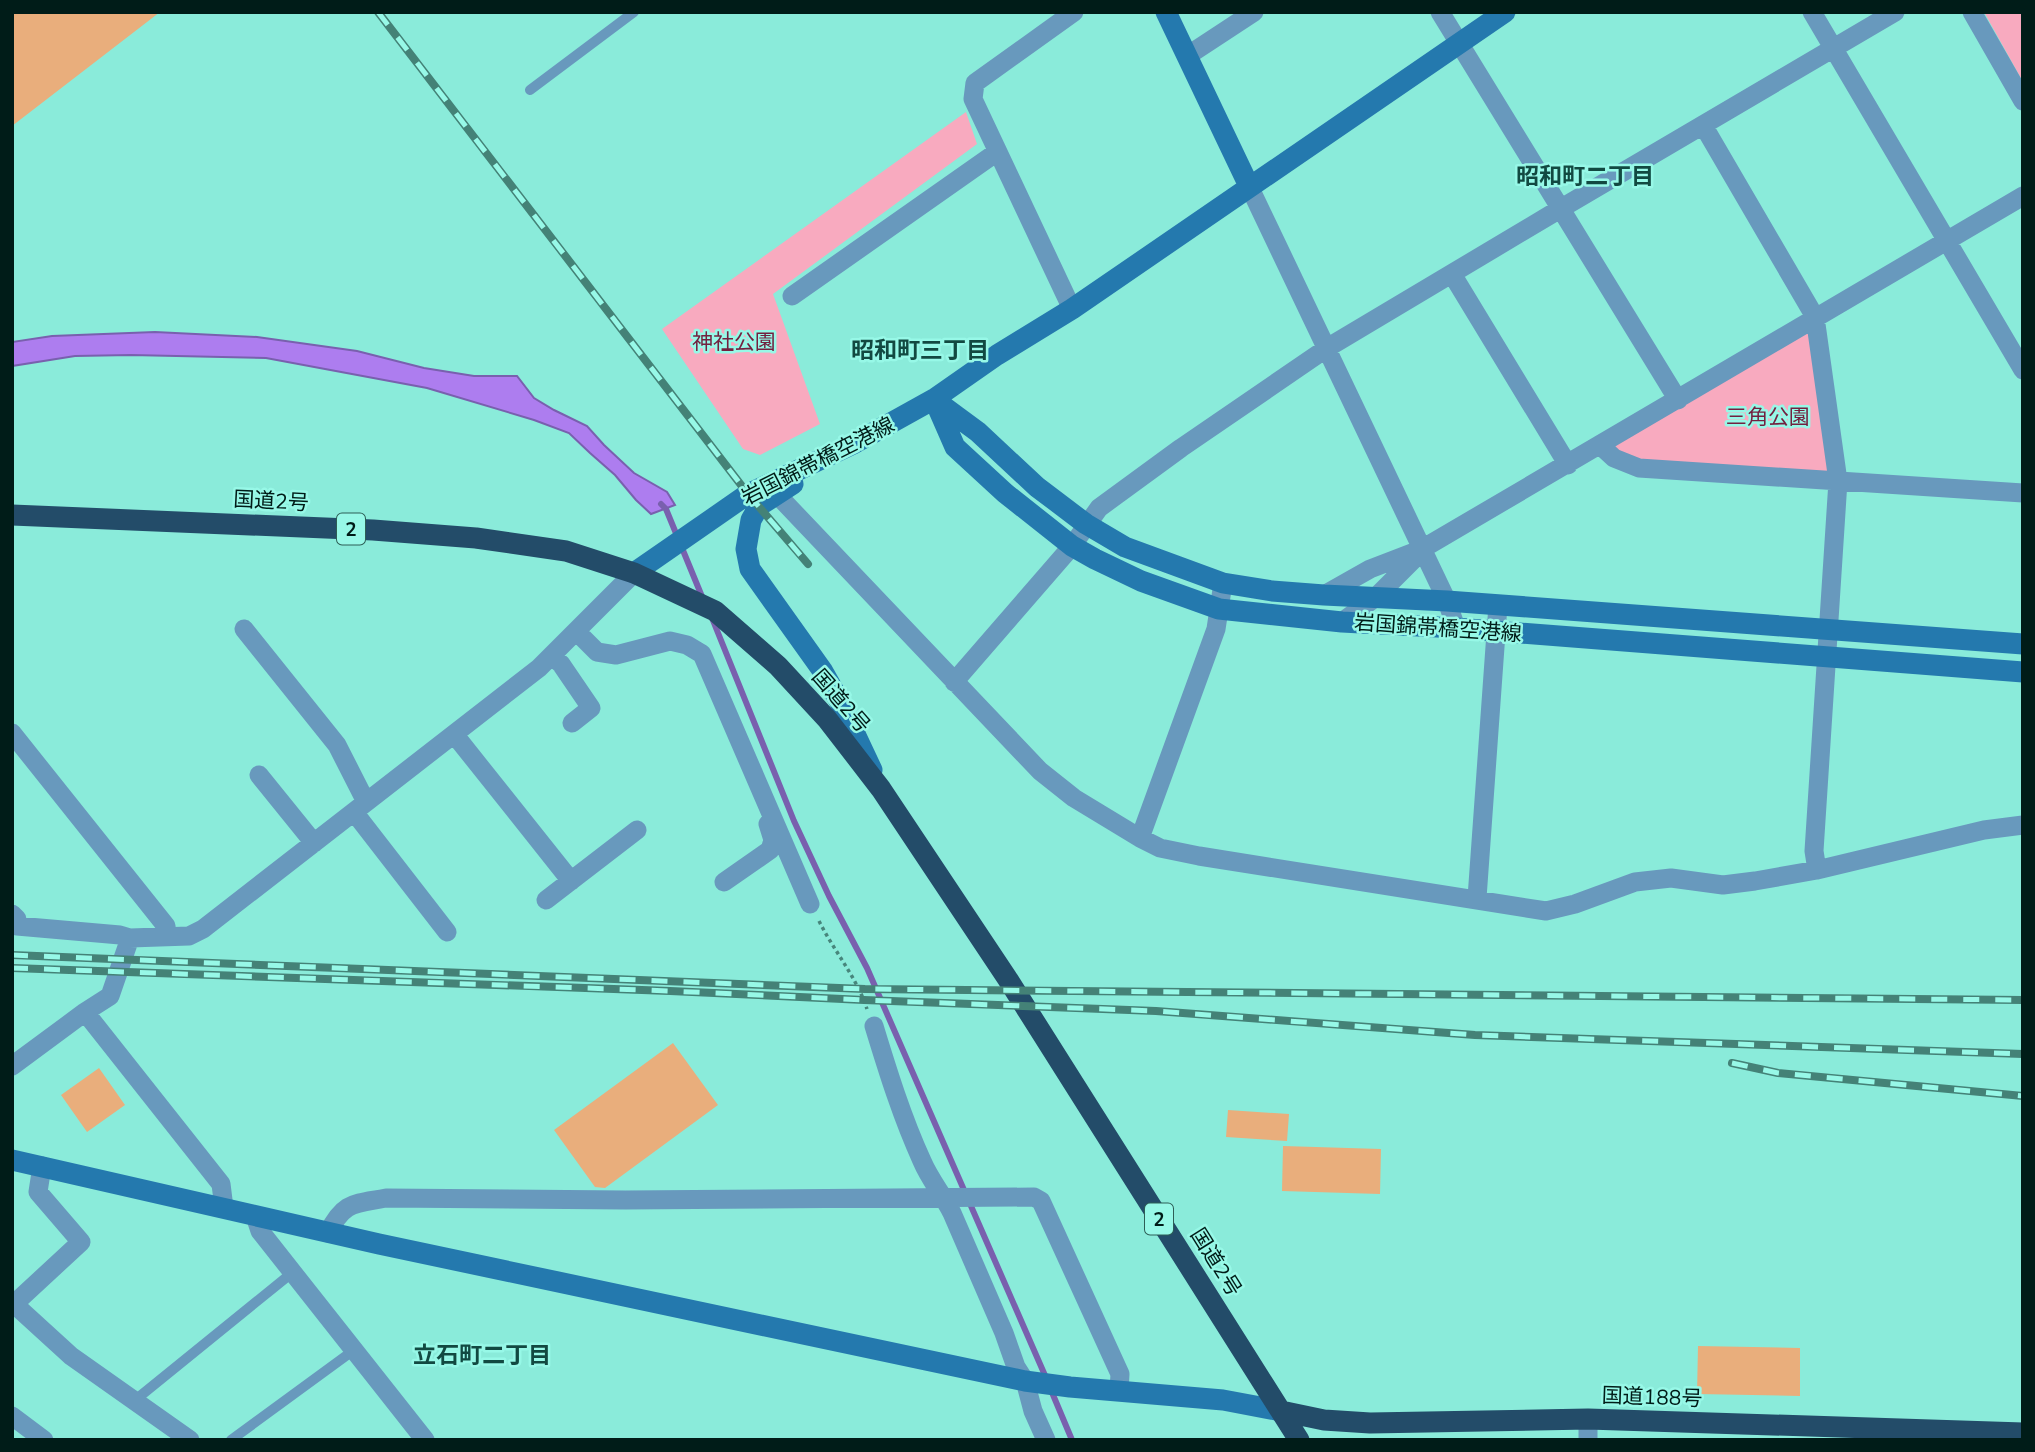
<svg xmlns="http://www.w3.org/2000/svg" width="2035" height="1452" viewBox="0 0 2035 1452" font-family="'Nunito Sans','Noto Sans JP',sans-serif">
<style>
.green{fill:#f8aabf}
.water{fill:#ad7def;stroke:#7960ae;stroke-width:2}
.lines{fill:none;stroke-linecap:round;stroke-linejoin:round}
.stream{stroke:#7960ae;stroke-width:6}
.building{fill:#e9ae7c}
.path{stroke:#47867c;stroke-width:3.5;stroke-dasharray:3.5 3.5;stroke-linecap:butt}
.lane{stroke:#6899bd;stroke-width:10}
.street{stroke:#6899bd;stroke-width:19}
.secondary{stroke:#2479ae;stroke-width:21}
.highway{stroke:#234c69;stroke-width:21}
.rail-casing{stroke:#448277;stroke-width:8}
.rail{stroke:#97f8e7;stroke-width:5;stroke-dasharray:16;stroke-linecap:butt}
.labels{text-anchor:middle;stroke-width:5;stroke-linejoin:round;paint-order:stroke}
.shield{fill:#97f8e7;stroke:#2d5e56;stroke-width:2}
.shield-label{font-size:19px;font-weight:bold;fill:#001c18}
.park-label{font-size:21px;fill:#73203f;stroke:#97f8e7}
.street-label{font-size:21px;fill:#001c18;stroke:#97f8e7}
.neighbourhood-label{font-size:23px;font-weight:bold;fill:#124941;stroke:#97f8e7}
</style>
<rect width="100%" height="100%" fill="#8aebda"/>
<path class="green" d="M1984,12h39v70z
M966,112l11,32 -204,150 47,130 -60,31 -17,-6 -81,-120z
M1815,317l23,164 -199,-13 -34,-25z"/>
<path class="water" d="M155,332l102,5 100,14 67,17 50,8h43l17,22 20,12 33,16 17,19 30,28 33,19 8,13 -24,9 -15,-14 -21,-25 -25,-22 -21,-20 -35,-13 -107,-32 -161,-30 -135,-3 -56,1 -63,10v-24l40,-6z"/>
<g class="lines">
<path class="stream" d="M661,504l5,5 37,90
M712,618l82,203 35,75 38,72 180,412
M1051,1390l21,50"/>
</g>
<path class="building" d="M12,12h148l-148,114z
M673,1043l45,62 -113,83 -10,-1 -41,-57z
M99,1068l26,37 -38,27 -26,-37z
M1228,1110l61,4 -2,27 -61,-4z
M1283,1146l98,3 -1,45 -98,-3z
M1698,1346l102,2v48l-103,-2z"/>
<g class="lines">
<path class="path" d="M819,921c15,30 38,57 48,88"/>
<path class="lane" d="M530,90l104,-78
M134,1401l159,-129
M231,1440l123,-90"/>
<path class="street" d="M1440,12l238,388
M1812,12l211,358
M1972,12l51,89
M1187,56l67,-44
M1703,125l112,192 23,164 -24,370 3,19
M1249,186l198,415 9,27
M1452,274l116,191
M792,296l205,-144
M1072,309l-99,-210 2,-16 99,-71
M1601,446l13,12 25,10 384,25
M767,484l273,287 34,27 66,40 20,10 39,8 347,55 29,-7 60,-22 36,-4 52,7 32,-4 62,-11 167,-40 39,-5
M1324,595l46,-26 52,-20 601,-353
M1342,622l34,-25 44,-44
M244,629l93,116 29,57
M577,632l20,20 19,3 54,-14 17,4 15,9 108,250
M552,656l9,8 30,44 -19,15
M954,682l118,-136 27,-38 82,-60 146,-100 233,-139 335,-197
M12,733l154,193 1,11
M454,734l117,147
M259,775l55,68
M354,812l93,120
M1140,838l76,-209 7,-46
M724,882l46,-32 3,-10 -5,-16
M1477,898l21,-293
M546,900l91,-70
M12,914l5,5v7l103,9 10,3 59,-2 14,-7 336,-261 95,-95
M85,1012l136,172 3,24
M874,1026c14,46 28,91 48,135 8,19 21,34 30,52l52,120 12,34 9,14 8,30 13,29
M12,1066l73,-54 25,-16 20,-58
M42,1166l-4,26 43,50 -67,62 57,52 119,84
M255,1216l5,15 165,209
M328,1233c16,-32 26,-29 58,-35l239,2 409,-3 7,4 79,173 -1,17
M12,1416l32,24
M1588,1440v-21"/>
<path class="secondary" d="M1166,12l83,174
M934,399l21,48 50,46 67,53 23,13 46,22 78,28 123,13 114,6 567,44
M936,401l42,31 59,55 49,37 39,23 98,36 49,8 52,4 123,6 576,43
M793,484l-34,22 -8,14 -5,29 4,20 72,101 18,32 32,68
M634,573l114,-79 105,-50 81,-45 63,-44 75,-46 433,-297
M12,1160l367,84 646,137 45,6 153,13 58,11"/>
<path class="highway" d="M12,515l361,15 103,8 90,13 68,22 81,38 63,55 49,53 54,70 126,189 292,462
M1281,1411l43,9 46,3 218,-4 435,14"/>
<g class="rail-casing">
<path id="rail" d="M378,12l370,482 60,70
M12,955l853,34 1158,11
M12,968l658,23 194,9 292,11 319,24 548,19
M1732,1063l46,10 245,23"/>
</g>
<use href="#rail" class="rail"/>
</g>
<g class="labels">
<g class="shield">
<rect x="337" y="513.5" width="28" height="31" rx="5"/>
<rect x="1145" y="1203.5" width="28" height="31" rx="5"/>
</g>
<g class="shield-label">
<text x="351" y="536">2</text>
<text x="1159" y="1226">2</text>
</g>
<g class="park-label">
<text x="734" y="349">神社公園</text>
<text x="1768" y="424">三角公園</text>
</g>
<g class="street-label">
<text transform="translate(818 461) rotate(-27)" y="7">岩国錦帯橋空港線</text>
<text transform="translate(271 501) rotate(3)" y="7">国道2号</text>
<text transform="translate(1438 628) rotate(4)" y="7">岩国錦帯橋空港線</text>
<text transform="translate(841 701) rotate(49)" y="7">国道2号</text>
<text transform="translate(1216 1262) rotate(58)" y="7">国道2号</text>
<text transform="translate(1652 1397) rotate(2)" y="7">国道188号</text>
</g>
<g class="neighbourhood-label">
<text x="1585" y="184">昭和町二丁目</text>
<text x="920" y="358">昭和町三丁目</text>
<text x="482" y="1363">立石町二丁目</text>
</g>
</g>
<rect width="2035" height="1452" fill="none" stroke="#001c18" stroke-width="28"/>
</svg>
